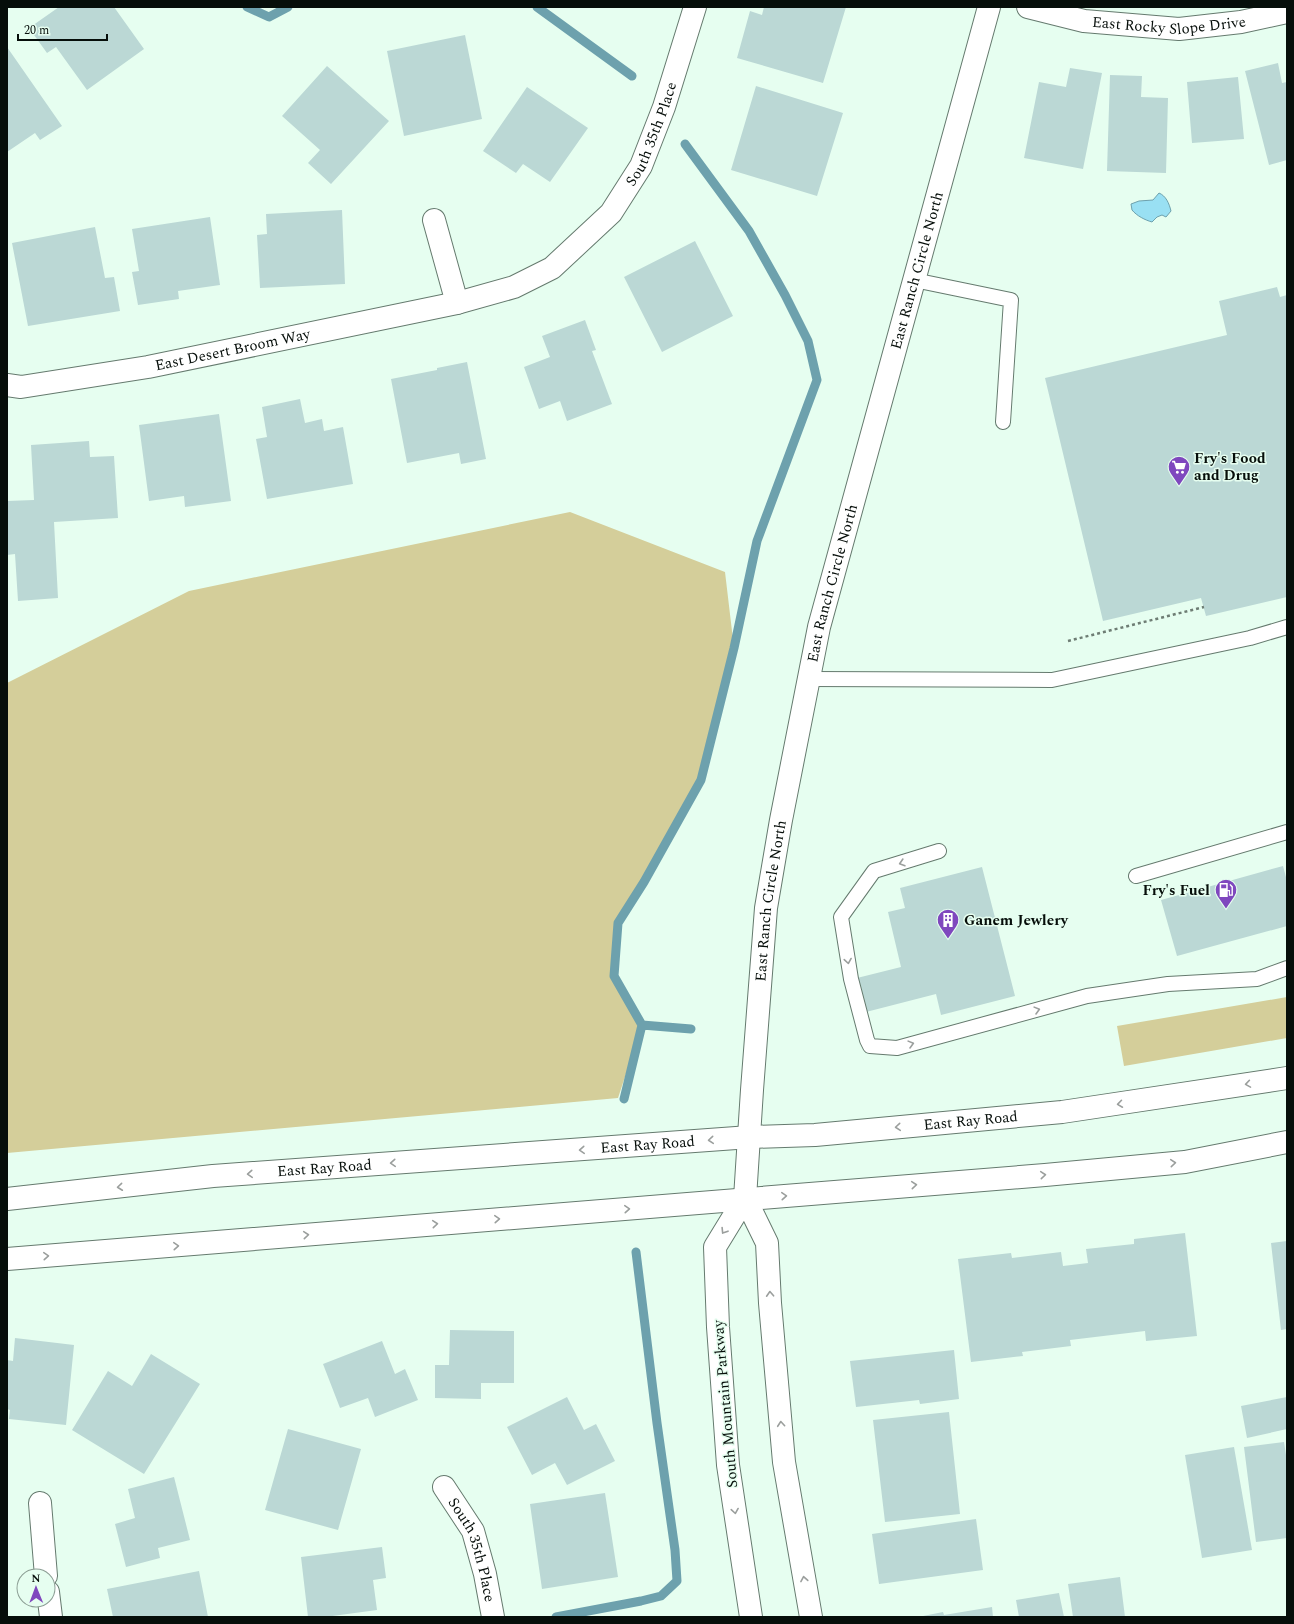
<svg xmlns="http://www.w3.org/2000/svg" width="1294" height="1624" viewBox="0 0 1294 1624" font-family="Spectral,serif">
<style>
.green{fill:#d4ce9a}
.water{fill:#99e0f3;stroke:#6da1ad}
.lines{fill:none;stroke-linecap:round;stroke-linejoin:round}
.stream{stroke:#6da1ad;stroke-width:9}
.building{fill:#bbd8d5}
.service-casing{stroke:#657a6e;stroke-width:16}
.minor-casing{stroke:#657a6e;stroke-width:24}
.tertiary-casing{stroke:#657a6e;stroke-width:24}
.secondary-casing{stroke:#657a6e;stroke-width:24}
.path{stroke:#6e7d74;stroke-width:2.5;stroke-dasharray:3 3;stroke-linecap:butt}
.service{stroke:#fff;stroke-width:14}
.minor{stroke:#fff;stroke-width:22}
.tertiary{stroke:#fff;stroke-width:22}
.secondary{stroke:#fff;stroke-width:22}
.oneway{stroke:#9b9f9d}
.labels{text-anchor:middle;stroke-width:3;stroke-linejoin:round;paint-order:stroke}
.street-label{font-size:15px;fill:#060e0a;stroke:#e6fef0}
.poi-label{font-size:15px;font-weight:bold;fill:#060e0a;stroke:#e6fef0;text-anchor:start}
</style>
<rect width="100%" height="100%" fill="#e6fef0"/>
<path class="green" d="M570,512l155,60 9,76 -33,132 -57,102 -26,41 -4,53 28,49 -24,73 -611,55v-470l182,-92z
M1287,997v41l-163,28 -7,-40z"/>
<path class="water" d="M1159,193c7,3 10,10 12,18l-5,6 -4,-2 -5,2 -5,5c-7,-2 -15,-6 -20,-12l-1,-6 8,-3 14,-1z"/>
<g class="lines">
<path class="stream" d="M247,7l22,10 19,-10
M537,7l95,69
M642,1025l49,4
M624,1099l18,-74 -28,-49 4,-53 26,-41 57,-102 33,-132 23,-107 60,-161 -9,-39 -23,-46 -36,-64 -64,-87
M556,1617l85,-16 20,-5 16,-15 -2,-31 -18,-127 -21,-171"/>
</g>
<path class="building" d="M59,7h55l30,42 -57,41 -31,-43 -9,6 -18,-25z
M764,7h82l-23,76 -86,-25 13,-47 12,4z
M465,35l17,84 -78,17 -17,-85z
M7,47l55,79 -22,14 -5,-7 -28,19z
M1278,63l4,20 5,-1v78l-18,5 -24,-94z
M327,66l62,55 -58,63 -23,-21 12,-13 -38,-34z
M1070,68l32,5 -19,96 -59,-11 15,-76 27,5z
M1110,75l32,1 -1,21 27,1 -2,75 -59,-2z
M1238,77l6,62 -52,4 -5,-61z
M756,86l87,27 -26,83 -86,-26z
M527,87l61,41 -38,54 -27,-18 -7,9 -33,-22z
M342,210l3,74 -85,4 -3,-53 10,-1 -1,-20z
M210,217l10,68 -42,6 1,8 -41,6 -6,-33 7,-1 -7,-42z
M95,227l10,51 9,-1 6,34 -92,15 -16,-83z
M695,241l38,75 -71,36 -38,-75z
M1277,287l3,10 7,-2v302l-81,19 -5,-18 -98,23 -58,-243 182,-43 -8,-34z
M585,320l11,30 -4,1 20,53 -45,17 -7,-20 -21,8 -15,-42 26,-10 -8,-21z
M467,362l19,97 -25,5 -2,-11 -52,10 -16,-84 46,-9v-2z
M300,399l5,24 17,-4 2,12 19,-4 10,57 -86,15 -11,-60 11,-2 -5,-30z
M219,414l12,87 -46,6 -1,-11 -35,5 -10,-76z
M89,441l1,16 24,-1 4,62 -64,4 4,76 -40,3 -3,-47 -8,1v-54l27,-1 -3,-55z
M1283,866l4,15v45l-110,30 -16,-56z
M982,867l33,129 -74,19 -5,-21 -70,18 -9,-34 44,-11 -13,-55 17,-4 -5,-20z
M1185,1233l12,103 -51,5 -1,-10 -75,9 1,6 -49,6 1,4 -52,6 -13,-103 53,-6 1,5 49,-6 2,14 25,-3 -2,-14 48,-5v-5z
M1287,1241v88l-6,1 -10,-87z
M450,1330l64,1v52h-33v16l-46,-1v-33h14z
M15,1338l59,7 -8,80 -57,-6 1,-9 -3,-1v-49l6,1z
M382,1341l13,33 10,-5 13,31 -43,17 -7,-19 -28,10 -17,-44z
M954,1350l5,49 -39,5 -1,-4 -63,7 -6,-46z
M151,1354l49,30 -56,90 -72,-44 36,-59 24,15z
M567,1397l17,33 12,-6 19,37 -48,24 -12,-22 -23,12 -25,-48z
M1287,1397v32l-40,9 -6,-32z
M949,1412l11,102 -75,8 -12,-102z
M288,1429l73,20 -23,81 -73,-20z
M1284,1442l2,13 1,-1v84l-31,4 -12,-95z
M1234,1447l18,103 -50,8 -17,-103z
M174,1477l16,63 -32,8 2,10 -34,9 -11,-43 20,-6 -7,-29z
M605,1493l13,84 -76,12 -12,-85z
M976,1519l7,51 -104,14 -7,-50z
M382,1547l4,31 -13,2 4,30 -52,7h-17l-7,-60z
M199,1571l9,46h-95l-6,-28z
M1120,1577l5,40h-52l-5,-33z
M1059,1593l5,24h-45l-3,-17z
M992,1607l1,10h-75l25,-5 1,3z"/>
<g class="lines">
<g class="service-casing">
<path id="service" d="M914,280l97,20 -8,122
M809,679l243,1 198,-42 37,-11
M939,851l-65,20 -33,46 10,62 16,61 3,6 27,2 190,-52 81,-12 89,-5 30,-11
M1136,876l151,-44"/>
</g>
<g class="minor-casing">
<g id="minor">
<path id="s1" d="M1028,7l56,14 95,8 62,-7 46,-10"/>
<path d="M434,220l23,83"/>
<path id="s2" d="M7,385l14,2 127,-20 309,-64 57,-16 38,-19 59,-55 30,-47 23,-59 31,-100"/>
<path id="s3" d="M444,1487l29,44 12,43 8,43"/>
<path d="M40,1503l6,73"/>
<path d="M48,1592l3,25"/>
</g>
</g>
<g class="tertiary-casing">
<g id="tertiary">
<path d="M745,1198l22,45 3,60 14,159 27,155"/>
<path id="s4" d="M751,1617l-23,-152 -10,-138 -3,-80 30,-49 7,-108 14,-182 15,-88 38,-193 170,-620"/>
</g>
</g>
<g class="secondary-casing">
<g id="secondary">
<path id="s5" d="M7,1199l206,-23 537,-39 65,-2 247,-23 225,-34"/>
<path d="M7,1259l1038,-84 140,-13 102,-20"/>
</g>
</g>
<path class="path" d="M1068,641l136,-34"/>
<use href="#service" class="service"/>
<use href="#minor" class="minor"/>
<use href="#tertiary" class="tertiary"/>
<use href="#secondary" class="secondary"/>
</g>
<defs><path id="oneway-chevron" d="M-2-3.5L2.5 0L-2 3.5" fill="none" stroke-width="1.6" stroke-linecap="round" stroke-linejoin="round"/></defs>
<g class="oneway">
<use href="#oneway-chevron" transform="translate(902 863) rotate(163)"/>
<use href="#oneway-chevron" transform="translate(848 961) rotate(81)"/>
<use href="#oneway-chevron" transform="translate(1037 1010) rotate(-15)"/>
<use href="#oneway-chevron" transform="translate(911 1044) rotate(-15)"/>
<use href="#oneway-chevron" transform="translate(1248 1084) rotate(171)"/>
<use href="#oneway-chevron" transform="translate(1120 1104) rotate(172)"/>
<use href="#oneway-chevron" transform="translate(898 1127) rotate(175)"/>
<use href="#oneway-chevron" transform="translate(711 1140) rotate(175)"/>
<use href="#oneway-chevron" transform="translate(582 1150) rotate(176)"/>
<use href="#oneway-chevron" transform="translate(393 1163) rotate(176)"/>
<use href="#oneway-chevron" transform="translate(1173 1163) rotate(-5)"/>
<use href="#oneway-chevron" transform="translate(250 1174) rotate(176)"/>
<use href="#oneway-chevron" transform="translate(1043 1175) rotate(-5)"/>
<use href="#oneway-chevron" transform="translate(914 1185) rotate(-5)"/>
<use href="#oneway-chevron" transform="translate(120 1187) rotate(174)"/>
<use href="#oneway-chevron" transform="translate(784 1196) rotate(-4)"/>
<use href="#oneway-chevron" transform="translate(627 1209) rotate(-4)"/>
<use href="#oneway-chevron" transform="translate(497 1219) rotate(-4)"/>
<use href="#oneway-chevron" transform="translate(435 1224) rotate(-5)"/>
<use href="#oneway-chevron" transform="translate(724 1231) rotate(122)"/>
<use href="#oneway-chevron" transform="translate(306 1235) rotate(-5)"/>
<use href="#oneway-chevron" transform="translate(176 1246) rotate(-4)"/>
<use href="#oneway-chevron" transform="translate(46 1256) rotate(-4)"/>
<use href="#oneway-chevron" transform="translate(770 1294) rotate(-93)"/>
<use href="#oneway-chevron" transform="translate(781 1424) rotate(-95)"/>
<use href="#oneway-chevron" transform="translate(735 1511) rotate(81)"/>
<use href="#oneway-chevron" transform="translate(804 1579) rotate(-100)"/>
</g>
<defs>
<g id="supermarket-pin" transform="scale(1.15)"><path d="M0 17L-7.5 6A9.5 9.5 0 1 1 7.5 6Z" fill="#7f47be" stroke="#e6fef0"/><path d="M-6-5.5h2.5l.6 2H6L4.5 2H-2.5L-4.4-4H-6ZM-1.5 3.2a1.3 1.3 0 1 0 .1 0ZM3 3.2a1.3 1.3 0 1 0 .1 0Z" fill="#fff"/></g>
<g id="fuel-pin" transform="scale(1.15)"><path d="M0 17L-7.5 6A9.5 9.5 0 1 1 7.5 6Z" fill="#7f47be" stroke="#e6fef0"/><path d="M-5.5-6h7V0h2V4h1.3V-2.5L3-4.5l.8-.8L6-3V5H2.5V1h-1V6h-7ZM-4.2-4.7v3.2H.2V-4.7Z" fill="#fff"/></g>
<g id="building-pin" transform="scale(1.15)"><path d="M0 17L-7.5 6A9.5 9.5 0 1 1 7.5 6Z" fill="#7f47be" stroke="#e6fef0"/><path d="M-4-6H4V6H1V3H-1V6H-4ZM-2.5-4.3h1.7v1.8h-1.7ZM.8-4.3h1.7v1.8H.8ZM-2.5-1h1.7V.8h-1.7ZM.8-1h1.7V.8H.8Z" fill="#fff"/></g>
</defs>
<g fill-rule="evenodd">
<use href="#supermarket-pin" x="1179" y="467"/>
<use href="#fuel-pin" x="1226" y="890"/>
<use href="#building-pin" x="948" y="920"/>
</g>
<g class="labels">
<g class="street-label">
<text dy="5" stroke="none"><textPath href="#s1" startOffset="143">East Rocky Slope Drive</textPath></text>
<text dy="5" stroke="none"><textPath href="#s2" startOffset="730">South 35th Place</textPath></text>
<text dy="5" stroke="none"><textPath href="#s4" startOffset="1376">East Ranch Circle North</textPath></text>
<text dy="5" stroke="none"><textPath href="#s2" startOffset="229">East Desert Broom Way</textPath></text>
<text dy="5" stroke="none"><textPath href="#s4" startOffset="1052">East Ranch Circle North</textPath></text>
<text dy="5" stroke="none"><textPath href="#s4" startOffset="728">East Ranch Circle North</textPath></text>
<text dy="5" stroke="none"><textPath href="#s5" startOffset="967">East Ray Road</textPath></text>
<text dy="5" stroke="none"><textPath href="#s5" startOffset="643">East Ray Road</textPath></text>
<text dy="5" stroke="none"><textPath href="#s5" startOffset="319">East Ray Road</textPath></text>
<text transform="translate(725 1404) rotate(-95)" y="5">South Mountain Parkway</text>
<text dy="5" stroke="none"><textPath href="#s3" startOffset="70">South 35th Place</textPath></text>
</g>
<g class="poi-label">
<text x="1194" y="463">Fry's Food<tspan x="1194" dy="17">and Drug</tspan></text>
<text x="1210" y="895" text-anchor="end">Fry's Fuel</text>
<text x="964" y="925">Ganem Jewlery</text>
</g>
</g>
<rect width="1294" height="1624" fill="none" stroke="#060e0a" stroke-width="16"/>
<g transform="translate(36 1588) rotate(359)"><circle r="19" fill="#e6fef0" stroke="#8c9e94"/>
<path d="M0-3L7 15L0 10L-7 15Z" fill="#7f47be"/>
<text y="-6" font-size="11" font-weight="bold" text-anchor="middle" fill="#060e0a">N</text>
</g>
<path d="M18 34v6h89v-6" fill="none" stroke="#060e0a" stroke-width="2"/>
<text x="24" y="34" font-size="12" fill="#060e0a" stroke="#e6fef0" stroke-width="3" paint-order="stroke">20 m</text>
</svg>
